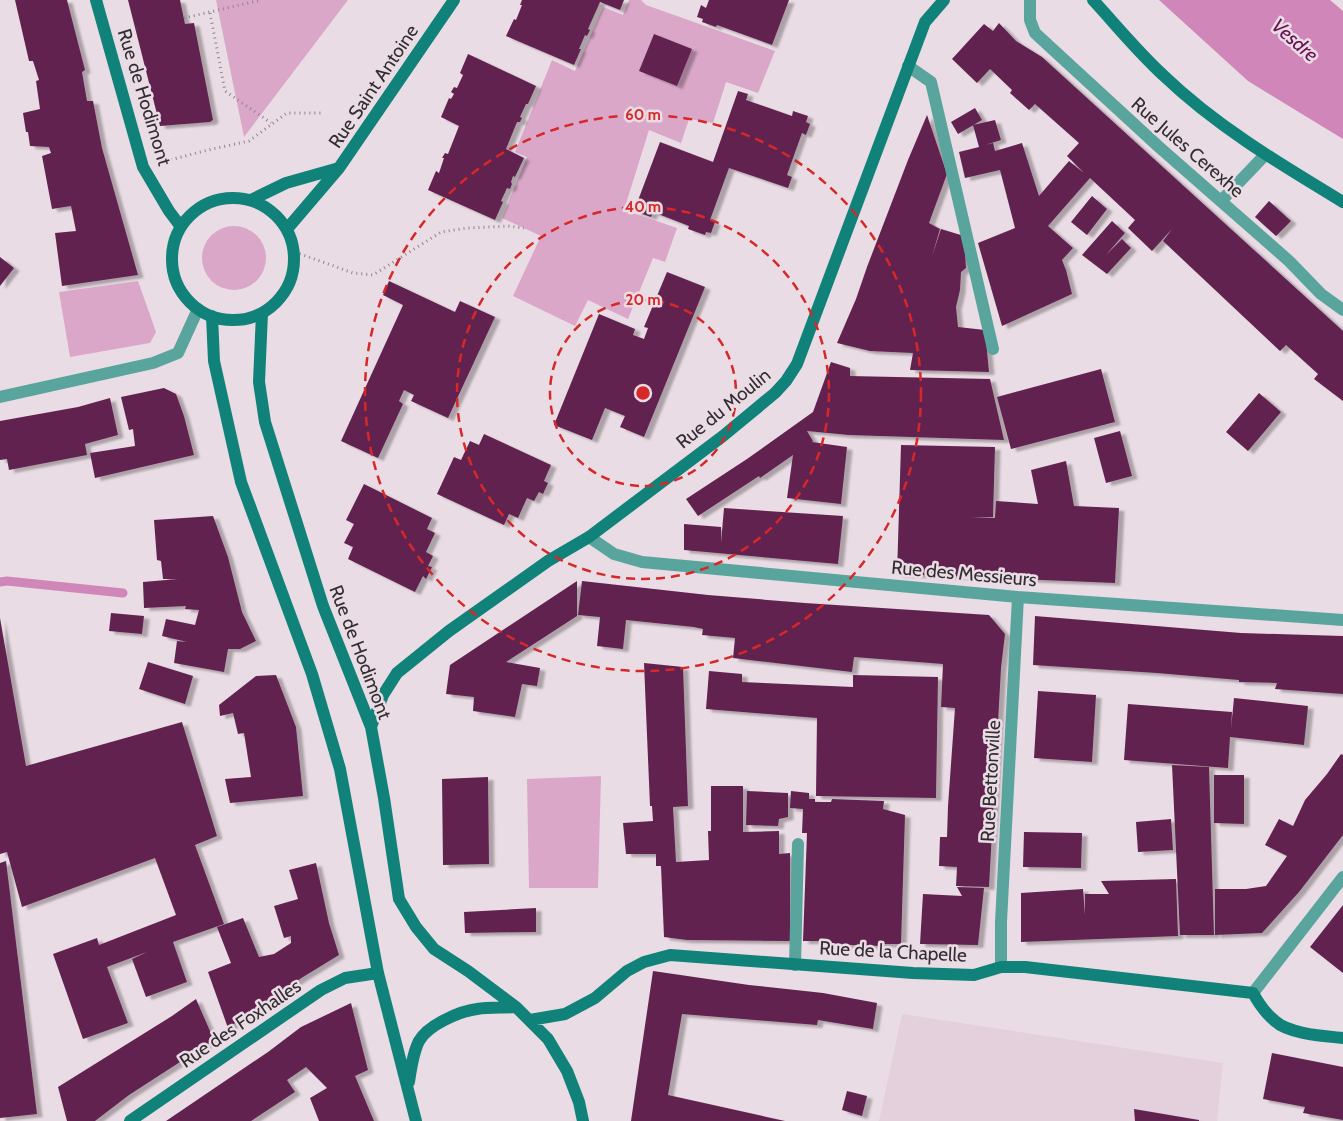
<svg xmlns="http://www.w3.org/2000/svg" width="1343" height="1121" viewBox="0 0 1343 1121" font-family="Cabin,sans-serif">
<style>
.built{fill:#e4cfdc}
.green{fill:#daa7c8}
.water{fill:#d086b8}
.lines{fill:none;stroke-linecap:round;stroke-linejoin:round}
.stream{stroke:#d086b8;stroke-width:9}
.building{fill:#622250;filter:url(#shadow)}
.path{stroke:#8f858b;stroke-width:3;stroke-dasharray:1 4;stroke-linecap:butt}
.lane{stroke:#59a59d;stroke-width:12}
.street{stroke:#59a59d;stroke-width:12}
.secondary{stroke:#11827a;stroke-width:12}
.ring{fill:none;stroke:#d62828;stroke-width:2.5;stroke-dasharray:9 6}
.labels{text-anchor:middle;stroke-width:5;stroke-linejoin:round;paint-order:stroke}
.street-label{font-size:19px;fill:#322d30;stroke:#eadce4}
.water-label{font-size:20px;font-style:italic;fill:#681053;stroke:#eadce4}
.centre{fill:#d62828;stroke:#eadce4;stroke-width:2.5}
.ring-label{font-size:15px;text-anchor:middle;font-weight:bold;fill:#d62828;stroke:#eadce4;stroke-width:5;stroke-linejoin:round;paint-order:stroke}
</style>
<defs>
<filter id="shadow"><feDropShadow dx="5.5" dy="3" stdDeviation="1" flood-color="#0004"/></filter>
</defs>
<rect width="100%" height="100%" fill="#eadce4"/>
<path class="built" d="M902,1014l321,49 -6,58h-338z"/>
<path class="green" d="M216,0h132l-104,137z
M629,0h12l5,5 129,46 -17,42 -32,-11 -13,41 -24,-4 -8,24 -32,-13 -25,80 53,18 -12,34 -12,-4 -25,61 -40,-19 -13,26 -62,-30 28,-60 -39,-18 25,-61 -12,-5 37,-92 23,11 28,-64 20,8z
M202 258a32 32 0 1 1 64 0a32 32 0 1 1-64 0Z
M138,281l18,51 -6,11 -80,14 -11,-65z
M601,776l-3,112h-69l-2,-109z"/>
<path class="water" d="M1159,0h171l13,11v128l-95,-58z"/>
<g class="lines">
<path class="stream" d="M0,582l7,-1 116,12"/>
</g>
<path class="building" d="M15,0h52l18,70 -3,2 5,29h6l9,47 36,127 -76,11 -7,-53 21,-2 -5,-25 -19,3 -10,-53 9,-3 -2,-6 -19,-1 -2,-14h-2l-3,-19 17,-4 -4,-28 3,-1 -6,-19h-4z
M128,0h52l5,24 9,-1 19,97 -3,2 -50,4z
M522,0h102l-4,10 -20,-8 -12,27 2,1 -3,6 -2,-1 -6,14h2l-7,16 -68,-29 8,-17 2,1 6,-15h-2z
M709,0h80l-17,45 -55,-20 -1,2 -14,-5 1,-3 -6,-2 4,-12 5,3z
M999,23l17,18 26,16 301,274v70l-29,-22 4,-5 -32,-29 -6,6 -117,-110 9,-12 -20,22 -24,-23 7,-8 -45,-42 -42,48 25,22 -11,12 4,10 6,24 -70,32 -24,-83 37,-15 -15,-58 -35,8 -6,-26 20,-5 -6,-22 22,-5 6,20 -16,5 8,-2 2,8 27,-8 17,53 30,-35 15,12 -17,-17 12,-13 -44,-39 -6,6 -19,-17 2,-3 -22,-21 -13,14 -25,-24 32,-35 9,7z
M654,34l38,15 -15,37 -38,-15z
M468,54l68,32 -8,18h-2l-6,13 2,1 -2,4h-3l-11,27 18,9 -9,19 -2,-1 -2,6 1,2 -2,5 -3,-1 -6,13 2,1 -8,18 -67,-30 8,-19 3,2 5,-15h-2l3,-5 3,1 11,-28 -18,-9 8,-19 2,1 3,-5 -3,-2 3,-5 3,1 6,-13 -3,-2z
M738,91l10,3 -2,6 46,16 1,-5 15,5 -2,6 4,2 -4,11 -4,-2 -15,42 5,2 -4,11 -59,-20 -19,52 5,2 -4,11 -5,-1 -1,3 -17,-6 1,-3 -36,-14 -2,5 -17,-6 26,-69 53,20z
M975,108l7,12 -24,14 -7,-12z
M927,115l20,59 -18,49 11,6 -8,27 9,-27 23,7 2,32 -5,4 -1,18 -4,17 2,20 27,3 4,42 -79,-2 3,-17 -43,-2 -33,-8 19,-44 11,-32 41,-107z
M1092,196l15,13 -20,26 -16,-13z
M1269,201l22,20 -15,15 -21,-19z
M1112,221l13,12 -19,22 16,-16 9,9 -24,26 -25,-19z
M0,257l14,11 -14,18z
M667,272l38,15 -61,150 -24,-10 5,-11 -20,-8 -13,32 -38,-15 45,-111 36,15 -2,6 11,4 4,-11 -4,-1z
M389,281l66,31 5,-11 35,16 -47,101 -37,-17 3,-6 -10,-5 -5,11 4,3 -25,54 -37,-17 62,-136 -20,-10z
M831,362l19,6v8l140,3 14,61 -155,-5 -42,-4 6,10 -1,1 35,5 -6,57 -54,-6 6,-43 -33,23 -1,-2 -61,40 -12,-17 61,-40 66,-47z
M1101,369l14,53 -104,27 -14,-52z
M164,388l12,6 8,22 10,39 -99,23 -5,-25 45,-7 -2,-17 -4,1 -8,-33z
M1259,393l22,19 -33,39 -22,-19z
M110,398l8,37 -33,9 2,11 -78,15 -2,-11 -7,1v-39l78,-14z
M1120,431l12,45 -26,7 -12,-45z
M484,434l67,31 -7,16 4,2 -5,11 -4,-2 -5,9 -7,-3 -9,20 -9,-4 -5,11 -67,-31 17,-37 7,3 9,-19 9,4z
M901,445l94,2 -2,70h-22l24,1 1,-17 42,3 -7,-34 35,-9 8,45 45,2 -4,75 -218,-9z
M364,484l68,34 -5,11 8,4 -9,19 7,4 -5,10 4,1 -6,12 -3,-3 -8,16 -67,-33 5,-12 -9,-4 10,-19 -8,-4z
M724,508l119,8 -5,48 -154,-14v-26l37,3v16z
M213,516l15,41 14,55 14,29 -16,8h-12l-4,23 -50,-9 3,-22 10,1 -25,-6 4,-17 29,6 4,-15 -14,-1 1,-3 -42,2 -1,-26 35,-3h-15l-2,-18 -4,-1 -3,-40z
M577,581v35l-71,46 34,6 -3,18 -15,-2 -7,33 -42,-6 1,-14 -28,-3 4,-29z
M582,581l126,14 97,8 184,12 16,19 -4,34 -12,219 -33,-1 1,-19 -18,-1 1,-29h7l1,-31 7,-98 -14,-1 2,-43 -89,-7 -2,15 -119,-14 2,-20 -33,-3 1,-6 -9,-2 -68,-7 -3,29 -26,-3 3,-29 -22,-2z
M111,613l33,3 -2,18 -33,-3z
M1035,616l206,17 102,3v58l-68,-5 2,-6 -38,-1v-2l-82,-7 -124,-8z
M0,618l26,148 156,-44 35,114 -22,9 29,79 -51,18 14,40 -41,15 -14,-38 15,-7 -40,15 21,56 -45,16 -30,-85 44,-16 2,7 77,-30 -21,-57 -133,49 -15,-55 -7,2z
M148,662l45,14 -8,28 -46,-15z
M644,663l39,4 5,139 -15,1 3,55 33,-2 -1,-29h3v-45h32v46l36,-1v23l11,-1v88l-103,-1 -23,-3 -3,-71h-5v-12h-30l-3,-31 30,-2 -1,-15h-2z
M709,671l33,3v8l111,5v-12l85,2 -2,121 -120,-2 1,-78 -111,-9z
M276,675l20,52 7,69 -73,7 -5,-24 26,-2 -7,-44 -6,1 -5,-21 -13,3 -1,-11 37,-29z
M1038,691l58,4 -4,67 -58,-4z
M1234,698l74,8 -4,39 -74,-8 -2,31 -104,-8 4,-56 104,8 -1,17z
M1341,754l2,1v80l-44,57 -37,41 -47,2v-46h31l20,-3 21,-30 -22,-11 14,-26 14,7 12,-26 22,-26z
M1172,765l37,2 5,168h-34z
M1214,775h30v49l-30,-1z
M488,777l1,87 -46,1 -1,-86z
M747,791l41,2v24l-9,2 -1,7 -32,-1z
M791,791l18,2v6h6v3h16l1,-3 52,2 -1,8 22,6 -4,129h-20v2l-57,-2 1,-3h-22l4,-108h-5l1,-24 -13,-1z
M1171,819l2,31 -35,2 -2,-30z
M1024,832l58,1 -1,35 -58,-1z
M6,861l31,253 -37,4v-255z
M316,863l13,60 10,32 -36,22 -75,51 -20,-56 23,-9 -14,-36 26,-9 16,39 15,-3 17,-11v-7l-7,2 -10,-32 24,-7 -9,-29z
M1176,879l2,57 -157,6v-49l62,-4 2,26v-21h24l-8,-13z
M957,887l27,1 -6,57 -58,-1 3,-50 39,2z
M1343,905v68l-33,-26z
M536,908v24l-71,1 -1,-21z
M653,971l96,14 74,8 54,10 -4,26 -55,-9 -1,5 -135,-11 -14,81 117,26h-154z
M196,999l18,41 -85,55 -34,26h-28l-9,-34 114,-71z
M351,1003l17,67 -13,6 19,45h-55l-9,-23 17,-10 -21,-21 -19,13 8,12 -44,29h-85l102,-69 33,-25z
M1272,1053l71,14v53l-40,-7 2,-6 -42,-8z
M847,1091l20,5 -5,20 -20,-6z
M1134,1109l65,11v1h-64z"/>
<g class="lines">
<path class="path" d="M210,13l15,78 46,32
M184,18l77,-18
M127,31l10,-2
M166,161l42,-11 41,-9 38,-28h37
M295,252l58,21 20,2 68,-43 26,-4 41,-2 16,2"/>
<path class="lane" d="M908,66l23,16 62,267
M795,965l3,-121"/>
<path class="street" d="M1030,0v20l5,13 124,114 130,114 32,33 22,16
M1221,201l44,-46
M0,397l153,-34 25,-10 20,-44
M589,537l25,17 28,8 376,35 325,23
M1001,967v-45l17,-325
M1253,993l90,-116"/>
<path class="secondary" d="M96,0l47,167 26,44 12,16
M1093,0c23,25 45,52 70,75 53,51 117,89 180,127
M172 259a61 61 0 1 1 122 0a61 61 0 1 1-122 0Z
M251,200l35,-17 53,-15
M287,229l52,-61 115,-168
M262,313l-3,69 6,40 58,184 48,121 13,71 15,101 17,28 18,22 34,22 48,36 32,32 19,32 12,31 4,19
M212,316l2,45 27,121 71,192 28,95 38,204 38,148
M371,727l12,-32 14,-22 52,-42 99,-70 41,-24 134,-101 52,-43 11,-12 11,-17 128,-342 19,-22
M530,1020l35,-6 30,-16 32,-27 17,-9 26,-7 243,18 61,2 27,-8h24l228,26c6,11 12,20 22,28 14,13 49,15 68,17
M409,1082c2,-14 4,-29 10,-41 9,-16 41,-30 58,-32 12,-2 26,-1 39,-2
M130,1121l191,-131 24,-12 33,-5"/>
</g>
<g class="ring">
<circle cx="643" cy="393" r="93"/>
<circle cx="643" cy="393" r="186"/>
<circle cx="643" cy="393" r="278"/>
</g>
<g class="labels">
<g class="street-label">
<text transform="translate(373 86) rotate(-56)" y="7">Rue Saint Antoine</text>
<text transform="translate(145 97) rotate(73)" y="7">Rue de Hodimont</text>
<text transform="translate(1188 147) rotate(41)" y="7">Rue Jules Cerexhe</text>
<text transform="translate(723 408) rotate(-39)" y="7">Rue du Moulin</text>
<text transform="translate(964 573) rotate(5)" y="7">Rue des Messieurs</text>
<text transform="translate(361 652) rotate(69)" y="7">Rue de Hodimont</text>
<text transform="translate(990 781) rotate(-87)" y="7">Rue Bettonville</text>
<text transform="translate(893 951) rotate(3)" y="7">Rue de la Chapelle</text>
<text transform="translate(240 1023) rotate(-34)" y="7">Rue des Foxhalles</text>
</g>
<g class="water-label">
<text transform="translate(1295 40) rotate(41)" y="7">Vesdre</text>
</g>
</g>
<circle cx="643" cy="393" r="8" class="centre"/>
<g class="ring-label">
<text x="643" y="120">60 m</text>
<text x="643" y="212">40 m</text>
<text x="643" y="305">20 m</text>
</g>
</svg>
